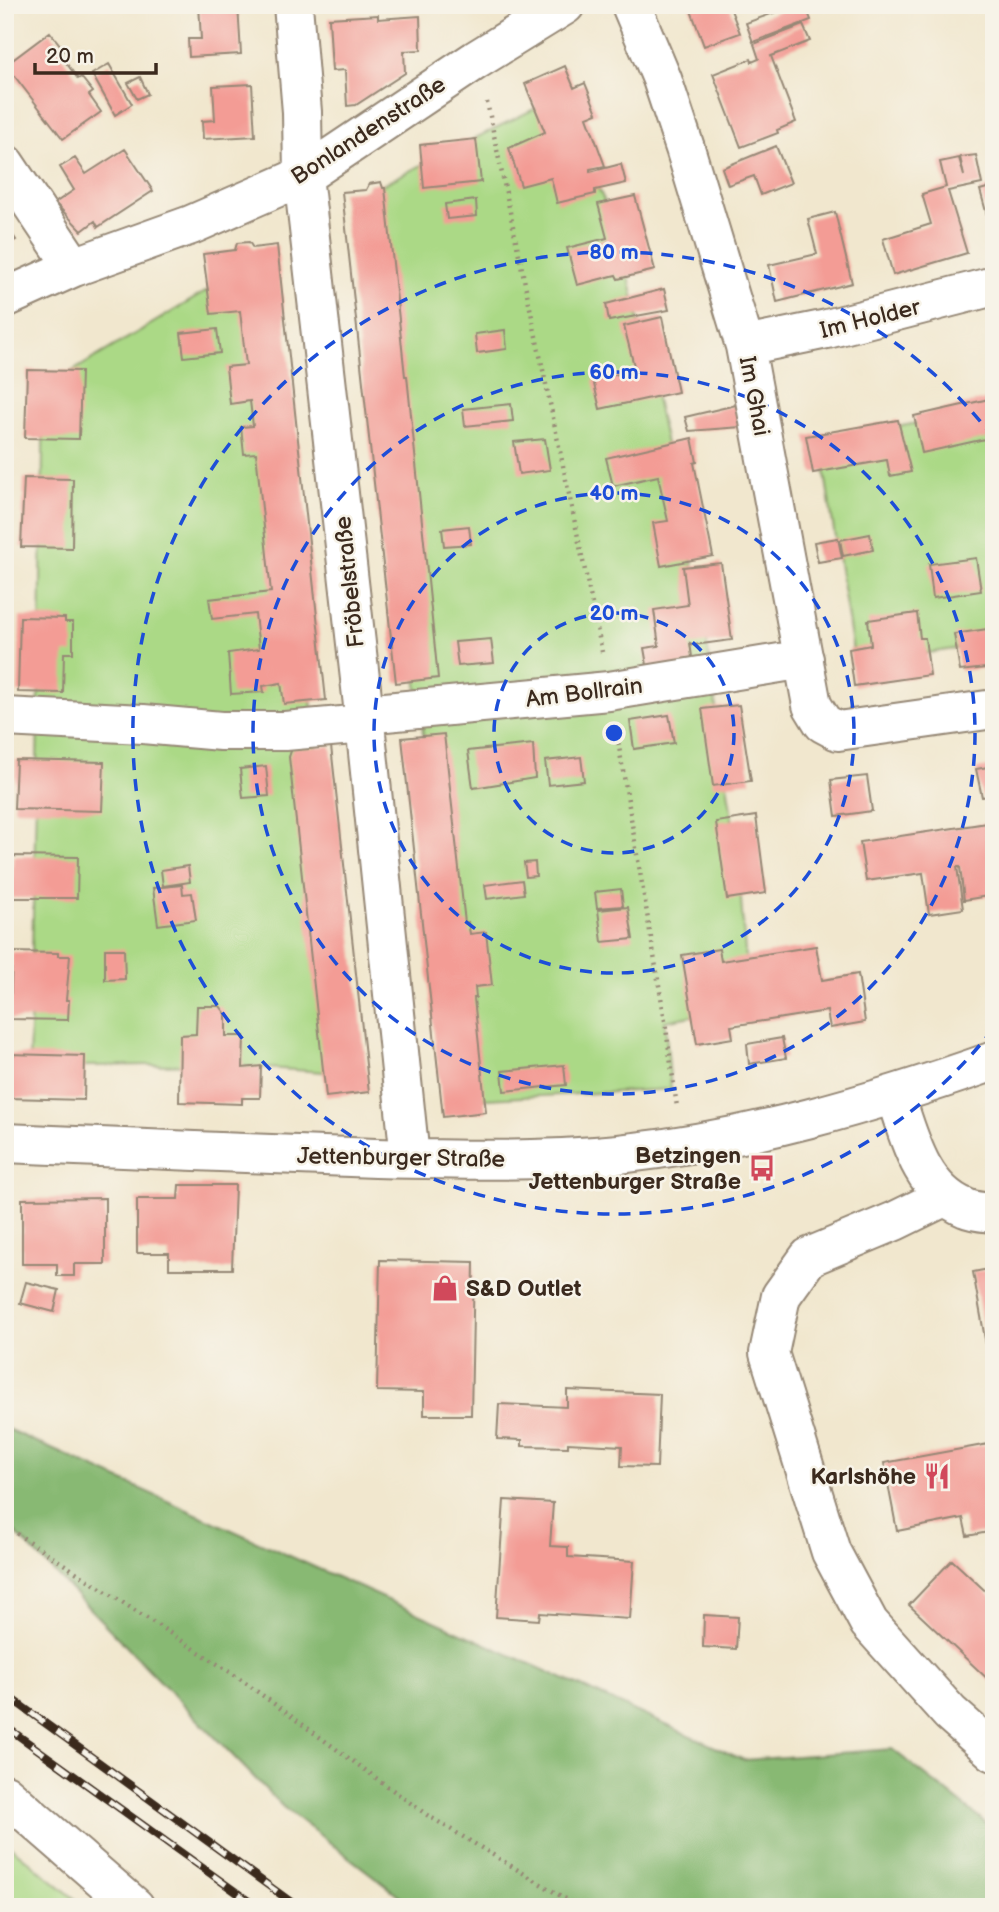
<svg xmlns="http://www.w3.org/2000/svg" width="999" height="1912" viewBox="0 0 999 1912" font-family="'Balsamiq Sans',sans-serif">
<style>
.green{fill:#abd986;stroke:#738252;stroke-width:2}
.forest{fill:#88b973;stroke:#627248;stroke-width:2}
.building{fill:#f39c95}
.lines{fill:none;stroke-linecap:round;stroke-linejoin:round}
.minor-casing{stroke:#968876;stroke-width:42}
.path{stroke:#968876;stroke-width:4.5;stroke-dasharray:2 5;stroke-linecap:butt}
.minor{stroke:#fff;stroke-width:38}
.rail-casing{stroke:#3b2a1e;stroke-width:8}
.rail{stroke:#f7f3e8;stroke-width:5;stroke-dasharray:16;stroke-linecap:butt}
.ring{fill:none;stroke:#1d4ed8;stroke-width:3.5;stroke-dasharray:12 9}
.labels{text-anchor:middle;stroke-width:5;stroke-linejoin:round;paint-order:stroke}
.street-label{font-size:23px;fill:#3b2a1e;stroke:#f7f3e8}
.poi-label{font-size:23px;font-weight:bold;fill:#3b2a1e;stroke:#f7f3e8;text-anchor:end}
.centre{fill:#1d4ed8;stroke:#f7f3e8;stroke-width:3.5}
.ring-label{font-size:21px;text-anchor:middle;font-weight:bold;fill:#1d4ed8;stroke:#f7f3e8;stroke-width:5;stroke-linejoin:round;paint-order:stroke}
</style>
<rect width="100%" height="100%" fill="#f7f3e8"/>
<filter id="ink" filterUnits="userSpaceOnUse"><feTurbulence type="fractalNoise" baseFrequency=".0143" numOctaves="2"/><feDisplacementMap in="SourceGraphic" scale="14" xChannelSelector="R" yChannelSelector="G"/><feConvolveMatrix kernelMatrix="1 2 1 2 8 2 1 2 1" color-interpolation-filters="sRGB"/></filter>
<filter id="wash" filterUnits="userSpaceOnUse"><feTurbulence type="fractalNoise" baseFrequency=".00686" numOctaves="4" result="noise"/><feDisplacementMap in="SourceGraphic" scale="28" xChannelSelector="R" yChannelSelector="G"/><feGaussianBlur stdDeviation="1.57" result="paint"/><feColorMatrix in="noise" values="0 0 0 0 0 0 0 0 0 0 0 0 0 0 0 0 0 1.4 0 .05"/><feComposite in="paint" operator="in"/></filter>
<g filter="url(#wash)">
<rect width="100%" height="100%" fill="#f1e7ce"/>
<path class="green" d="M556,98l63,134 82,370 37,258 11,145 -84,16 6,68 -203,11 -54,-440 -61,-461z
M264,257l87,817 -141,-10 -181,3 11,-422 4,-257z
M994,408v235l-139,21 -35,-222z
M5,1842l80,65h-80z"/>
<path class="forest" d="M5,1428l739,332 148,-11 102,80v78h-580l-131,-100 -278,-285z"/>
<g id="blocks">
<path class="building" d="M199,5h39l3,49 -52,3 -1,-18h13z
M689,5h40l11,28 -36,13z
M786,5h19l6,15 -58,22 -7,-19 41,-15z
M378,15v4l42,-3 1,34 -17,1 1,22 -49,32 -9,1 -2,-36 -13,1 -3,-53z
M803,25l7,16 -39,15 25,66 -19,8 1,3 -37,14 -28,-73 38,-15 1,3 7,-3 -5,-15z
M50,32l14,18 -5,3 19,26 3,-2 12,15 -4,3 12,17 -38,27 -57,-74z
M109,64l23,40 -17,11 -23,-41z
M565,66l9,22 11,-5 12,30 -10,4 18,49 -15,3v3l31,-8 5,19 -31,7v4l-38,9 -6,-25 -30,8 -12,-38 36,-16 -20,-48z
M140,77l8,17 -11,5 -9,-16z
M252,84l3,52 -52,3 -1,-18 13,-1 -2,-34z
M476,139l5,43 -57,6 -4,-43z
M776,146l15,37 -30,12 -7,-19 -26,9 -6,-17z
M125,149l28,42 -55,36 -3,-6 -13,10 -27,-28 19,-13 -14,-23 15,-9 11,16z
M976,155l6,29 -34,7 19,62 -74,22 -10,-36 48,-15 -9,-30 24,-7 -6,-25 19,-4 5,18 -4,-19z
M381,182l2,6h2l20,188h2l31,302 -42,5 -54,-491 24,-2 3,-6z
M994,186v51h-1l-13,-47z
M635,196l20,74 -37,9 -2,-4 -39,10 -10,-37 40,-10 -9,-34z
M476,200l1,16 -30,3 -2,-15z
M835,212l17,71 -75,19 -8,-37 48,-11 -9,-35z
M5,224l11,16 -11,6z
M249,242l4,6 24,-3 49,455 -42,4 -3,-21 -18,3 1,6 -33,2 -3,-41 31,-4 -4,-35 -43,5 -3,-20 62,-7 -15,-139 -12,1 -3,-27 12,-1 -3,-25 -20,3 -4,-37 20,-2 -6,-54 -29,3 -8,-60 32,-4 2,-7z
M664,289l5,21 -60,11 -3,-17z
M662,317l16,75 -78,17 -7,-29 42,-10 -11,-44z
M217,329l3,24 -36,4 -3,-24z
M505,330l2,19 -30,4 -2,-19z
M27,370l54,1 -2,68 -54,-1z
M989,399l5,22v16l-72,16 -8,-37z
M511,404l2,17 -48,5 -2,-17z
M736,405l5,22 -52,4 -4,-14z
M898,420l13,52 -21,4 -3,-16 -74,13 -7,-37z
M692,438l5,24 -3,1 19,93 -52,10 -8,-43 15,-2 -10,-45 -45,10 -7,-28z
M545,439l5,31 -31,4 -5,-32z
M24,478l49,1 -1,69 -51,-1z
M469,526l2,18 -27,2 -2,-17z
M870,534l3,16 -30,6 -3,-16z
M838,538l4,20 -24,4 -4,-20z
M976,558l5,33 -48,7 -4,-34z
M721,563l11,77 -38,5 -4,-2 3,21 -45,7 -4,-23 15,-2 -5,-36 34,-5 -5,-38z
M917,613l3,25h5l5,37 -76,11 -5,-37 22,-4 -3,-25z
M20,617l45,1v4h8v31h-9l-1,40 -45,-1z
M994,628v39l-34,4 -6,-37z
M491,639l3,24 -36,3 -3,-24z
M739,705l12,76 -38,5 -11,-77z
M669,715l5,28 -40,6 -4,-28z
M444,734l21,189 3,-1 2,12 16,-2 6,53 -17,2 1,11h-2l12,114 -43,5 -41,-379z
M533,744l2,34 -62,10 -5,-37z
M331,746l38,346 -43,5 -37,-340 3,-9z
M581,757l3,24 -36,4 -3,-24z
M16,760l88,2 -2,49 -88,-2z
M266,766l3,30 -26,2 -3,-29z
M994,766v29l-12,2 -6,-28z
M867,776l5,35 -36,5 -5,-36z
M756,816l10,77 -39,6 -11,-77z
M994,822v73l-30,5 -4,-33h-3l6,42 -34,5 -6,-41 -57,8 -6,-39z
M13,856l65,1 -1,41h-65z
M535,862l1,14 -10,1 -2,-14z
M188,866l2,16 -27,4 -2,-16z
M522,880l2,14 -37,5 -2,-14z
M182,885l1,9 9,-1 4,27 -38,5 -5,-37z
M621,889l2,17 -26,2 -2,-16z
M628,907l5,32 -31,3 -4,-32z
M816,946l6,34 36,-6 7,48 -35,6 -3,-17 -96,15 2,12 -36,6 -15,-89 37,-6 2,12z
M105,949h19l1,30 -20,1z
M12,952l46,1v3h12l-4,44h3l-1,20 -58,-1z
M197,1006h23l6,8v22h18l-1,32 18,-2 -1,32h-18v6l-63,-2 1,-67 16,-1z
M782,1038l4,20 -37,6 -2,-20z
M8,1054l77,2 -1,44 -76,-2z
M564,1065l2,20 -62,6 -2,-20z
M179,1185h56l-3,84h-63v-16h-32v-54h41z
M105,1198v66h-31v12h-17v-12h-35v-65z
M380,1260l94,2 -3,153h-47v-23l-47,-1z
M994,1268v110h-2l-19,-106z
M26,1282l33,8 -5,22 -34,-9z
M567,1390l93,4 -3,73 -36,-1 1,-20 -54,-3v4l-46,-1v-6l-25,-1 2,-35 68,3z
M994,1443v88l-27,5 -4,-18 -66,13 -13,-68z
M504,1500l49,3 -3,43 18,1v10l66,4 -4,58 -90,-6 -1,7 -43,-3z
M952,1560l42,39v86l-85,-80z
M704,1615l34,2 -2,32 -33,-2z"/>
</g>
</g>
<g filter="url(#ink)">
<use href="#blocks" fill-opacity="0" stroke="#968876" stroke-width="2"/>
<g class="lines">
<g class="minor-casing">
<path id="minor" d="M293,5l9,107 1,64 61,538 46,444
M631,5l31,74 23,69 60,198 67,359 11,18 15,8 156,-22
M5,164l69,103
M5,298l69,-31 117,-42 112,-49 173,-116 89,-55
M745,346l82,-17 167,-43
M364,714l245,-23 195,-32
M5,717l138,7 78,7h64l79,-7
M895,1095c14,42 26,95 71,113 9,4 19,4 28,5
M5,1143c124,5 247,11 371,15 81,2 162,4 243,-4 129,-14 253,-50 375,-93
M944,1197l-49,24 -86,36 -28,39 -12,57 62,199 38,71 81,90 44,39
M5,1794l130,113"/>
</g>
<path class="path" d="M487,102l115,550
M616,729l49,292 12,86
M5,1526l228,148 194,141 152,92"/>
<use href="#minor" class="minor"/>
<g class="rail-casing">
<path id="rail" d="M5,1694l293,213
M5,1726l252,181"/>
</g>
<use href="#rail" class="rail"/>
</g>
</g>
<g class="ring">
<circle cx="614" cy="733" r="120"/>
<circle cx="614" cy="733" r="240"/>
<circle cx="614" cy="733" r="361"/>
<path d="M993 1029A481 481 0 1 1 993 437"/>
</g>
<defs>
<g id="bus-bare" transform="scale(2.1)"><path d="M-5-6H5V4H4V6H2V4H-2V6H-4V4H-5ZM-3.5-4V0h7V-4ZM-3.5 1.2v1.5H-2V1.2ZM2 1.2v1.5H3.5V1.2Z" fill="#d1495b" stroke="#f7f3e8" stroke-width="2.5" paint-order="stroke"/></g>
<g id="shop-bare" transform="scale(2.1)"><path d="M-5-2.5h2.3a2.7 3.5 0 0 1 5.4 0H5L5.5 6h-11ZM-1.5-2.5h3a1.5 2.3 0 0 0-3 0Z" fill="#d1495b" stroke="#f7f3e8" stroke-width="2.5" paint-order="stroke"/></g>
<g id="restaurant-bare" transform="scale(2.1)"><path d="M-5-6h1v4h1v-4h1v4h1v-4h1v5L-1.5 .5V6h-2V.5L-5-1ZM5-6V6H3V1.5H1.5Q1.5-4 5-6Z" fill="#d1495b" stroke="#f7f3e8" stroke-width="2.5" paint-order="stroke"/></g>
</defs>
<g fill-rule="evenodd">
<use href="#bus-bare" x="762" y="1168"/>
<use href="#shop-bare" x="445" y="1288"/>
<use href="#restaurant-bare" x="937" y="1476"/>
</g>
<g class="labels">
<g class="street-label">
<text transform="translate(368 130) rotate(-33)" y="8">Bonlandenstraße</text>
<text transform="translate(870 318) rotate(-14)" y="8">Im Holder</text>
<text transform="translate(755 396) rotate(79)" y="8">Im Ghai</text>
<text transform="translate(349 582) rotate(-96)" y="8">Fröbelstraße</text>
<text transform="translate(584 692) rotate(-7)" y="8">Am Bollrain</text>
<text transform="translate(401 1157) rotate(1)" y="8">Jettenburger Straße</text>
</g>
<g class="poi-label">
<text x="741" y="1163">Betzingen<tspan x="741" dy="26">Jettenburger Straße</tspan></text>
<text x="466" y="1296" text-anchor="start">S&amp;D Outlet</text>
<text x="916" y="1484">Karlshöhe</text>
</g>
</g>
<circle cx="614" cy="733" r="10" class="centre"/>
<g class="ring-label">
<text x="614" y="259">80 m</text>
<text x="614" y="379">60 m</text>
<text x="614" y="500">40 m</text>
<text x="614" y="620">20 m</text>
</g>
<rect width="999" height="1912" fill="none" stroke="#f7f3e8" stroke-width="28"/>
<path d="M35 63v10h121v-10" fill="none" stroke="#3b2a1e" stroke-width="3.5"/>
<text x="46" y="63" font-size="21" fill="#3b2a1e" stroke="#f7f3e8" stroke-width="5" paint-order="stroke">20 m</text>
</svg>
